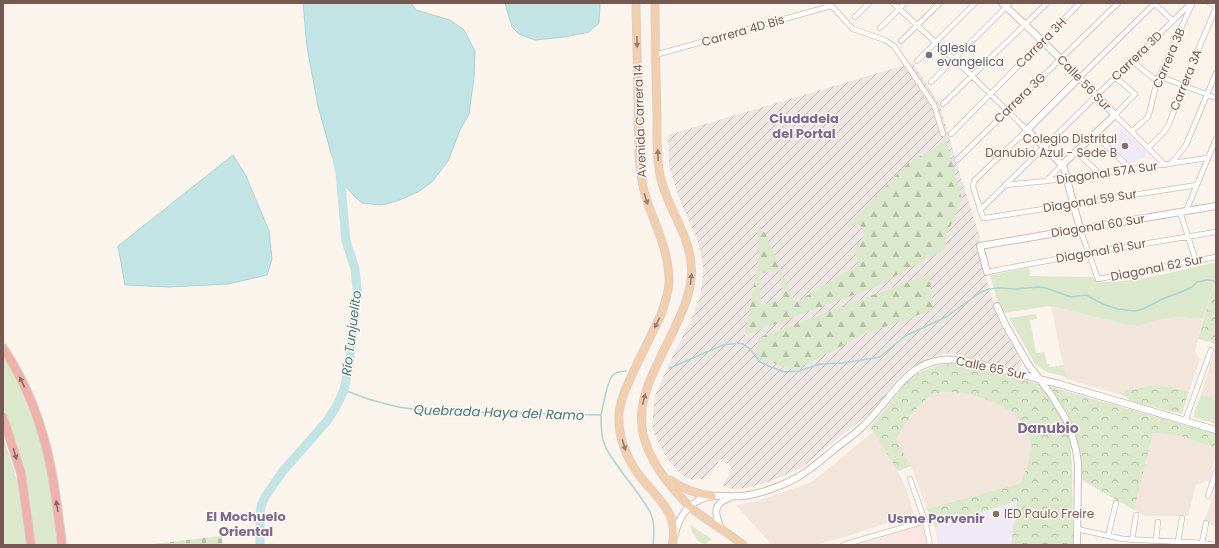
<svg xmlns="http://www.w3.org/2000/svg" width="1219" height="548" viewBox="0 0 1219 548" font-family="Poppins,sans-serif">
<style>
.residential{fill:#f2e5dc}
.commercial{fill:#fae6e2}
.industrial{fill:url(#industrial-furrows)}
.education{fill:#f0e9f8}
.green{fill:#dce8cc}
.forest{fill:url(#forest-firs);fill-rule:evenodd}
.cemetery{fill:url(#cemetery-stones)}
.park{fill:url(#park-crowns)}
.water{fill:#c2e4e4;stroke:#aad4d5}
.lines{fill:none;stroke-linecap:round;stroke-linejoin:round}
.stream{stroke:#aad4d5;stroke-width:1.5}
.river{stroke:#c2e4e4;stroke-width:9}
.street-casing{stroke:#cfbdb5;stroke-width:6}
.secondary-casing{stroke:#d2bcb3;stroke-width:8}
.primary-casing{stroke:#d8d0ce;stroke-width:9}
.highway-casing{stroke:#d8d0ce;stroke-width:10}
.street{stroke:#fff;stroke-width:4.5}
.secondary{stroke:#fff;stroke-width:6}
.primary{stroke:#f3cead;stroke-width:7}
.highway{stroke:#efb2aa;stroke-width:8}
.oneway{fill:#9b7b6d}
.oneway2{fill:#8d6a63}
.worship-dot{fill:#6b7280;stroke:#fef8f3;stroke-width:1.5}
.education-dot{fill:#8d6e63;stroke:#fef8f3;stroke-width:1.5}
.labels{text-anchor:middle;stroke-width:3;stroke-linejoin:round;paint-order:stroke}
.street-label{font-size:12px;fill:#755851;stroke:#fef8f3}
.worship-label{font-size:12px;fill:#5b616d;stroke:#fef8f3;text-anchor:start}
.education-label{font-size:12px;fill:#785e54;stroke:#fef8f3;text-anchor:end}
.neighbourhood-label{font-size:13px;font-weight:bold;fill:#7d6990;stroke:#fef8f3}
.water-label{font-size:13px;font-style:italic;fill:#467778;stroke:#fef8f3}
.quarter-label{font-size:14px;font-weight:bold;fill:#7d6990;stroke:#fef8f3}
</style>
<defs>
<pattern id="industrial-furrows" width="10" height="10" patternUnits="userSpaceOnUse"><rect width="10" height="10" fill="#ece5e2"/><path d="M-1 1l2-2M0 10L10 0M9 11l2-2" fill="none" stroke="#c4bcba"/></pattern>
<pattern id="forest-firs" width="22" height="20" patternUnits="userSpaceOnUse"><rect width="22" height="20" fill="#dce8cc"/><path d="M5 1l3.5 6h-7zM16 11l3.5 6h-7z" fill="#b7bfa8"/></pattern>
<pattern id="cemetery-stones" width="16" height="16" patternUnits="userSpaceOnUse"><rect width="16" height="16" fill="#dce8cc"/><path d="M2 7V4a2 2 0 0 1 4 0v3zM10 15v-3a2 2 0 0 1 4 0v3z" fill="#b7bfa8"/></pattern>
<pattern id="park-crowns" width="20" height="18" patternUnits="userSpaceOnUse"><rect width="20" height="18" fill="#dce8cc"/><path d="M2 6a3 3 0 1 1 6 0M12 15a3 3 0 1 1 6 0" fill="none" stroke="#b7bfa8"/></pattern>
</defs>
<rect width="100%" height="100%" fill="#fbf4ed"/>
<path class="residential" d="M1051,306l78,19 10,1 23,-7 14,-2 27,2 -8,32 5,9 -11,31 -26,-5h-16l-18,4 -10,4 -53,-15z
M1216,346v53l-15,-4z
M949,392l12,1 21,5 14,5 12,7 9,8 7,10 5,11 2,14 -10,30 -94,26 -14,-38 -17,-31 23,-35 7,-6 10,-6z
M873,432l22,33 11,23 8,26 -69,23 -31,8h-42l-36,-40 18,-3 58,-20z
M1153,433l23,2 40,13v7l-7,25 -13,5 -8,31h-43l-11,-6z
M1216,487v40l-12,-5z"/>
<path class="commercial" d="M922,525l2,5 2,15h-69z"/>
<path class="industrial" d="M912,63l9,12 19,30 17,60 23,72 -3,12 24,78 15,24 5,11 -1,8 -61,-16 -8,-1 -8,1 -12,4 -15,7 -10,6 -8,8 -27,33 -70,56 -32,14 -23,6 -13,1 -10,-3 9,-19 -12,-8 -7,12 -11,9 -3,-2 -6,2 -6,-2 -8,-6 -12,-14 -13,-24 -2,-9 3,-29 13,-30 23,-46 9,-23 2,-15 1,-14 -2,-14 -4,-15 -17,-38 -11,-34 -1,-32z"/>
<path class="education" d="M1121,128l23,22 3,3 -3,6 -15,4 -23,-21z
M1018,501l-7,44h-73l-3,-18z"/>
<path class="green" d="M1216,262v26l-3,-2 -10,33 -27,-2 -14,2 -23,7 -10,-1 -78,-19 -48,7 -6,-14 -7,-24 39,-7 1,8 62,1c2,1 3,2 5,3 19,8 97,-13 119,-18z
M1036,314l1,5 -7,1 6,33 8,-1 3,12h2l1,3 14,-2 2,12 -19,-5 -12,-8 -26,-46z
M3,353c18,33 33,69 42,105 7,28 10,58 13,87h-23l-5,-45 -10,-40 -17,-54z
M1201,395l15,4v25l-23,-7z
M3,435l14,46 9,64h-23z
M690,525l22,14 -7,5 -6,-2 -7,-10z"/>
<path class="forest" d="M946,140l16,59 -15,35 -2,15 -70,38 -130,48 14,-80 -2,-29 8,7 30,70 64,-39 -5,-13 11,-17 -5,-9 -13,2 60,-63zM780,270l3,29 -22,6 -1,-32z
M929,274l3,21v15l-70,25 -66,35 -40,-12 2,-20z"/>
<path class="cemetery" d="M222,536l1,9h-80z"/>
<path class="park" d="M1213,286l3,2v56l-18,-5z
M954,363l12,2 73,19 13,16 10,15 8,23 2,28 1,79h-62l6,-44 -82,26 -8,-18 94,-26c4,-14 13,-29 8,-44 -3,-11 -12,-23 -21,-29 -15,-11 -56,-23 -73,-16 -18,7 -29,31 -39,46l15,26 -13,5 -28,-44c7,-8 14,-15 20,-24 7,-7 12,-17 20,-24 13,-10 28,-14 44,-16z
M1147,386h16l26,5 -7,23 -52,-13 -4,-4 -7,-3 10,-4z
M1051,387l165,47v14l-40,-13 -23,-2 -19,77 -52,-30 -1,-23 -8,-32z"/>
<path class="water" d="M303,3h108l5,7 34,10 14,10 11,21 -1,26 -5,37 -9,16 -12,31 -16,21 -14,10 -21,9 -16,4 -19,-2 -7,-6 -10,-11 -14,-33 -13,-47 -11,-59z
M505,3h95l-1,20 -10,9 -25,5 -29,3 -16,-6 -7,-7z
M233,155l13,21 23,55 3,28 -5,16 -39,9 -59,3 -44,-2 -7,-39z"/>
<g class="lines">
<path class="stream" d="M670,368l53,-23 17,-2 3,1 7,5 10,13 11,5 14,5 14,-1 21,-7 23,-1 37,-6 25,-21 41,-19 35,-25 8,-3 10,-1 16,1 23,-2 8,1 25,9 15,-2 17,9 15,5 16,2 9,-2 22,-11 16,-6 11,-5 5,-5 10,-2 8,1 1,1
M344,390l24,9 30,8 30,4 173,4c2,-8 6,-35 12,-40 4,-3 8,-4 13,-4
M601,416c0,8 0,16 2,24 2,7 6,14 10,19 11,18 27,34 37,53 5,10 4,22 3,33"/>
<path class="river" d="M260,545v-29l1,-10 5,-11 17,-24 44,-50 9,-14 8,-17 5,-24 8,-77 -2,-20 -9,-28 -6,-68 -3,-12"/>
<g class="street-casing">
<path id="street" d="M829,3l24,26 32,11 9,6 40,59 9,29
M893,3l79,73 55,54 -53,51 -1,6 10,31h2l212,-33
M1154,3l19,18
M1210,3l6,2
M855,17l14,-14
M880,28l25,-25
M901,41l39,-38
M655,55l176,-49
M917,61l58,-58
M1132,61l25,20
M1159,76l57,22
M1080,77l75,-74
M1115,77l20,17 -20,21 50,50
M931,82l79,-79
M943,104l104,-101
M1132,131l15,-13 2,-4 8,-33 35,-77
M951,134l129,-131
M1094,134l37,35
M1148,148l16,-16 5,-8 19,-51 28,-65
M1076,152l24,22
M957,160l161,-157
M1171,164l15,-19 30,-72
M1046,181l16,-16
M1005,185l41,-4 162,-23
M980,210l211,-207
M1186,211l30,-72
M1180,212l16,49
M1080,229l18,50 118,-22
M987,272l102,-19 127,-21
M1185,421l26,-71
M910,479l15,42 5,24
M1208,496l8,-25
M1077,529l46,10 79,4 12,2
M1108,536l8,-33
M1132,540l4,-25
M1156,540l2,-18
M1178,541l4,-23
M1202,543l4,-20
M843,545l82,-24"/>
</g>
<g class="secondary-casing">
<path id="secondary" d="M1002,3c39,36 77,73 113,112l-53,50
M1080,77l-53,53 35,35 2,3 16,61
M987,272l-7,-26 236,-40
M997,306l8,18 23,40 22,29 16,26 6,16 4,15 2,14 -1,81
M721,529c-6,-14 -9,-25 8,-31
M675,534c4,-19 17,-36 38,-38 12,-1 24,2 36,-1 18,-3 43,-13 58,-24 10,-7 19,-15 29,-23 10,-8 21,-15 30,-25 33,-32 44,-72 101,-62l92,23 157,46"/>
</g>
<g class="primary-casing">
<path id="primary" d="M636,3l3,152c1,17 3,33 9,49 9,25 21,49 21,77 0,12 -5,25 -9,36 -8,16 -15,31 -23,47 -7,16 -17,33 -18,51 -1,22 7,42 20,60 17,23 41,37 33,70
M655,3c0,37 1,74 2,112 0,20 -1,41 3,60 6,31 28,56 31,88 3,28 -10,52 -22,77 -26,52 -44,84 -5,137 9,12 18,23 30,33 16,13 34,22 49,35
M670,480c13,9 26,14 42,16"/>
</g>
<g class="highway-casing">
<path id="highway" d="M3,348c24,36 40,79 48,121 5,25 8,51 11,76
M3,417l18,56 10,72"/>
</g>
<use href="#street" class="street"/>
<use href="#secondary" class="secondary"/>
<use href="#primary" class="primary"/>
<use href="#highway" class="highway"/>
</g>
<defs><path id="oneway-solid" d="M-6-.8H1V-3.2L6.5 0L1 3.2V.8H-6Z"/></defs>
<g class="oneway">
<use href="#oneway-solid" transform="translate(637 42) rotate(89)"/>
<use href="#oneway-solid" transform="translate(658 155) rotate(-92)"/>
<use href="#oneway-solid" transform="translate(646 199) rotate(72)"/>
<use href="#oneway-solid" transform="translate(691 279) rotate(-84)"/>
<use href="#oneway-solid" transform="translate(657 323) rotate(116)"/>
<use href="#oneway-solid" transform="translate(644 399) rotate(-76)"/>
<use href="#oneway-solid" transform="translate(624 445) rotate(73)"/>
</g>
<g class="oneway2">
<use href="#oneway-solid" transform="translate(22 382) rotate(-116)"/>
<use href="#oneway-solid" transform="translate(15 454) rotate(73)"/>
<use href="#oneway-solid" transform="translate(57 506) rotate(-99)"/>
</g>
<circle class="worship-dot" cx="929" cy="55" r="4"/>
<g class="education-dot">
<circle cx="1125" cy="146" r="4"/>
<circle cx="996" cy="514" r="4"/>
</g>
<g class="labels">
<g class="street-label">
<text transform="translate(743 31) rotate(-16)" y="4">Carrera 4D Bis</text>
<text transform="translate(1041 43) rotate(-45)" y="4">Carrera 3H</text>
<text transform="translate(1137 56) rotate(-44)" y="4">Carrera 3D</text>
<text transform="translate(1169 58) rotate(-67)" y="4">Carrera 3B</text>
<text transform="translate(1186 80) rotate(-68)" y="4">Carrera 3A</text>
<text transform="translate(1084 83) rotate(46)" y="4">Calle 56 Sur</text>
<text transform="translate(1020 98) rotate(-44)" y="4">Carrera 3G</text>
<text transform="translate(640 121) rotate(-92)" y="4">Avenida Carrera 14</text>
<text transform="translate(1107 173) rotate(-8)" y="4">Diagonal 57A Sur</text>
<text transform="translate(1090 201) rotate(-9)" y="4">Diagonal 59 Sur</text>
<text transform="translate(1098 226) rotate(-9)" y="4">Diagonal 60 Sur</text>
<text transform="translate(1101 251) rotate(-10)" y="4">Diagonal 61 Sur</text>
<text transform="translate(1157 268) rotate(-11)" y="4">Diagonal 62 Sur</text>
<text transform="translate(991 368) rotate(12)" y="4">Calle 65 Sur</text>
</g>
<g class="worship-label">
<text x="937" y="52">Iglesia<tspan x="937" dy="14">evangelica</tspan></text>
</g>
<g class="education-label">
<text x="1117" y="143">Colegio Distrital<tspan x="1117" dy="14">Danubio Azul - Sede B</tspan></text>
<text x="1004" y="518" text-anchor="start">IED Paulo Freire</text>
</g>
<g class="neighbourhood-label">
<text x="804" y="123">Ciudadela<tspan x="804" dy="15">del Portal</tspan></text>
<text x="246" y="521">El Mochuelo<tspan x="246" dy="15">Oriental</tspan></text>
<text x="936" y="523">Usme Porvenir</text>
</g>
<g class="water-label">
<text transform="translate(351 333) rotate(-83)" y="5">Río Tunjuelito</text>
<text transform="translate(499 412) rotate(2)" y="5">Quebrada Haya del Ramo</text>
</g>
<g class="quarter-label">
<text x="1048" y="433">Danubio</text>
</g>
</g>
<rect width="1219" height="548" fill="none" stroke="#755851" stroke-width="8"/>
</svg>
